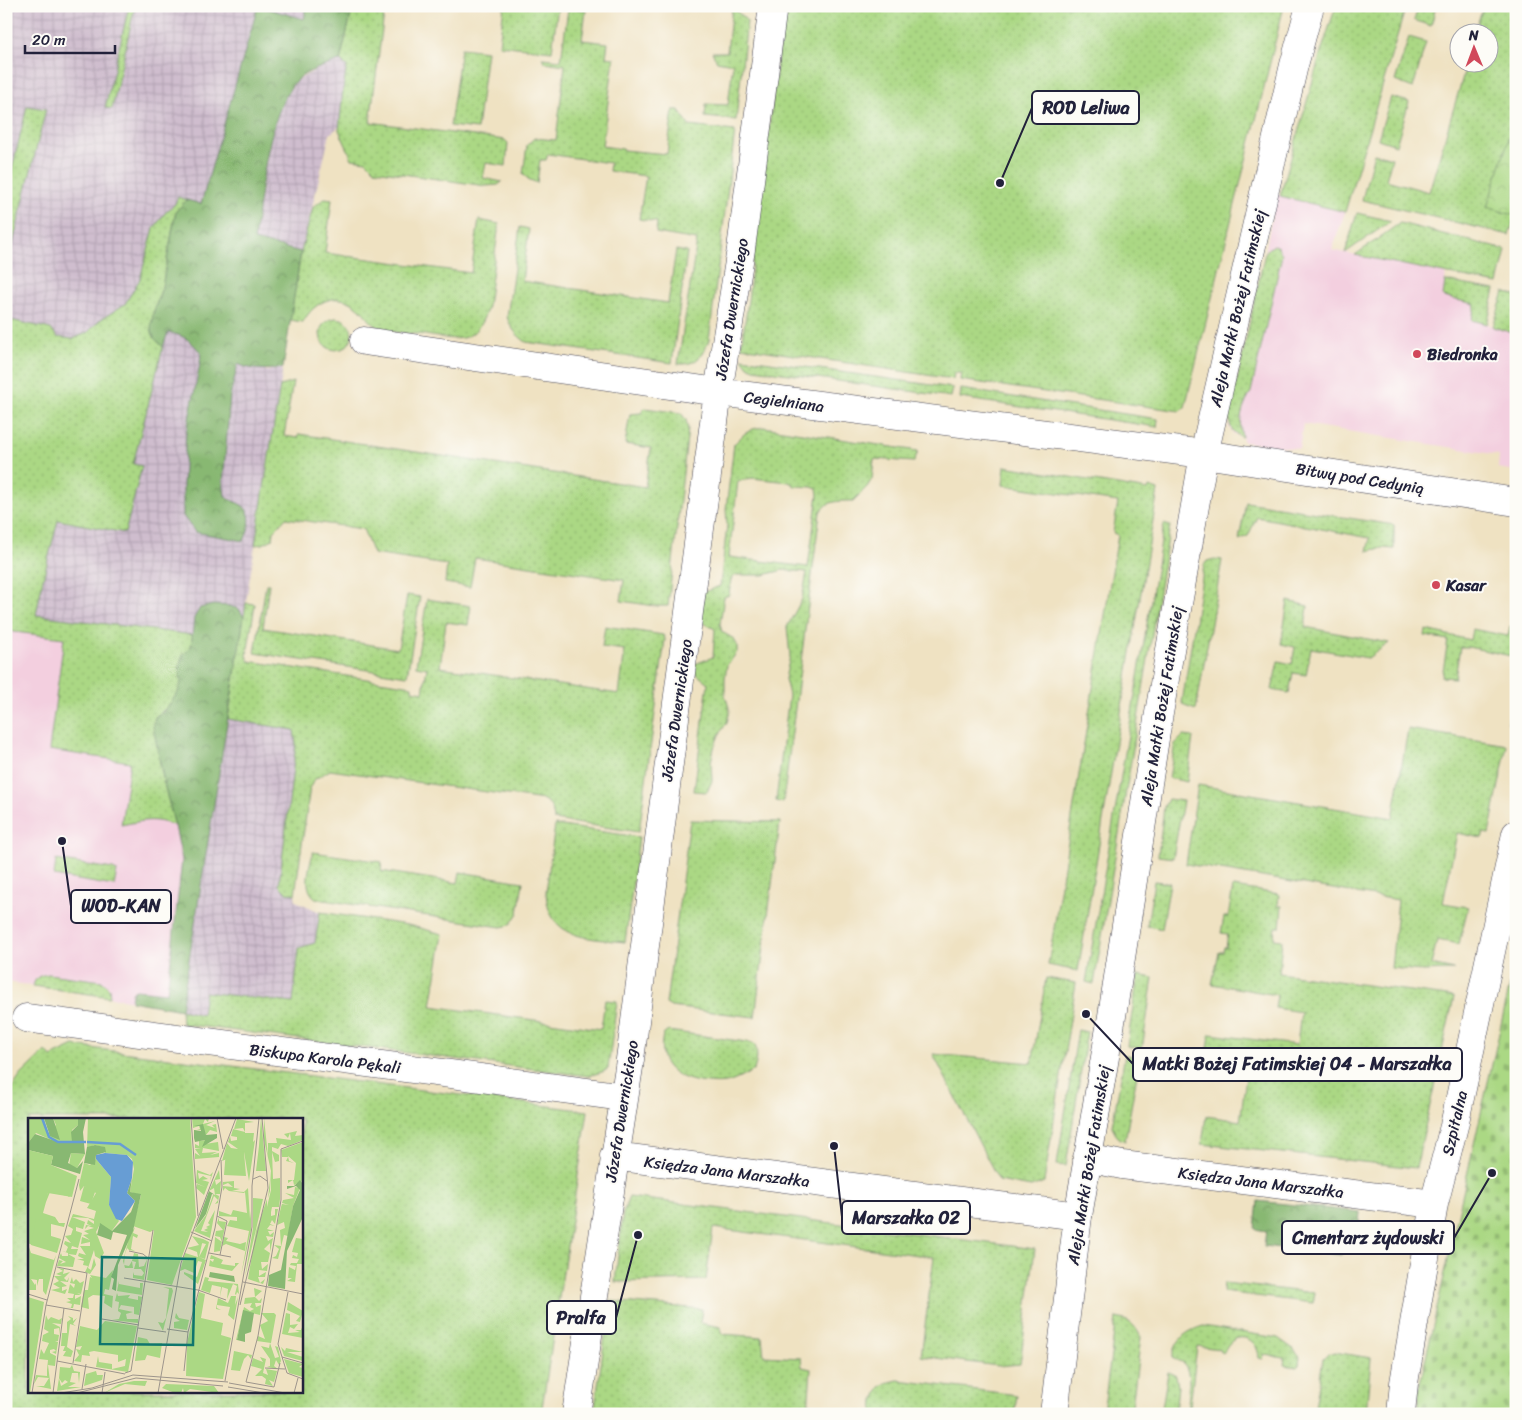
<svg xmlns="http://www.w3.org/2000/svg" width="1522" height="1420" viewBox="0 0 1522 1420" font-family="Sriracha,sans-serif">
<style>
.built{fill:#f3cfdf}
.industrial{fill:url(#industrial-grid)}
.grass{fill:url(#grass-dots);stroke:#667d60;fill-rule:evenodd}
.forest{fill:url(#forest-crowns);stroke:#556d56}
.cemetery{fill:url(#cemetery-stones);stroke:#667d60}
.park{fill:url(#park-crowns);stroke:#667d60}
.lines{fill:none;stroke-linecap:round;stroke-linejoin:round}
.street-casing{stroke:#413f4f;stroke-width:29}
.secondary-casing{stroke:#413f4f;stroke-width:29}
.street{stroke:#fff;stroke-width:28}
.secondary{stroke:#fff;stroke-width:28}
.poi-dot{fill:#d1495b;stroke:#fdfcf7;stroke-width:2}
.labels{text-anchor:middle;stroke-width:4;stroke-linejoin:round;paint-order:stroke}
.street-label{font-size:16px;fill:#22223b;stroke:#fdfcf7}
.poi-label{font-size:16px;font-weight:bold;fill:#22223b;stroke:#fdfcf7;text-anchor:start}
.inset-river{fill:none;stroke:#679dd4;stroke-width:2.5}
.inset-road{fill:none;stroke:#9d958c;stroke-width:1}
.view{fill:#0f766e;fill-opacity:0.15;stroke:#0f766e;stroke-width:2.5}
.inset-edge{fill:none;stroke:#22223b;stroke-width:2.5}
.leader{fill:none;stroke:#22223b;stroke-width:2}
.callout-dot{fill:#22223b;stroke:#fdfcf7;stroke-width:2}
.callout{fill:#fdfcf7;stroke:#22223b;stroke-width:2}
.callout-label{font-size:18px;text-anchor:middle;font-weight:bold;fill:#22223b}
</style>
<defs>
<pattern id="industrial-grid" width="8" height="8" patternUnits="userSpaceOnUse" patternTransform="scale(1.25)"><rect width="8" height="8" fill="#cfbdce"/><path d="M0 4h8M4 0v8" fill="none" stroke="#b1a2b2"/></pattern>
<pattern id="grass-dots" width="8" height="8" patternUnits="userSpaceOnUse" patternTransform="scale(1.25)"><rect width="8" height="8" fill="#abd884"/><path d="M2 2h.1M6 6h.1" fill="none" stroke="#93b973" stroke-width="1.8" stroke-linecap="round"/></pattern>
<pattern id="forest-crowns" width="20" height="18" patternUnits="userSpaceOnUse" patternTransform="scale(1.25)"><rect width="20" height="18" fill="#88b872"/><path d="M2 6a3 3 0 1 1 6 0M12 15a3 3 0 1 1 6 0" fill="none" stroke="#6f955f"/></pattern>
<pattern id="cemetery-stones" width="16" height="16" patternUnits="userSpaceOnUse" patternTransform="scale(1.25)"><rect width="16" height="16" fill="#abd884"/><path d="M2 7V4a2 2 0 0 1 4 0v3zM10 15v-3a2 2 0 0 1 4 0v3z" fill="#93b973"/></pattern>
<pattern id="park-crowns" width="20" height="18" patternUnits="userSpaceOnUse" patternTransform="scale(1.25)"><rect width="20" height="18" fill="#abd884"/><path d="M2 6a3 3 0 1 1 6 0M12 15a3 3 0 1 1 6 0" fill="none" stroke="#93b973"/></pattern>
</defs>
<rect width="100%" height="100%" fill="#fdfcf7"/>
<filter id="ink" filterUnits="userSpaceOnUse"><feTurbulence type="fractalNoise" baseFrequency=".02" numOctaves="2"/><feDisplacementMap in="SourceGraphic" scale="10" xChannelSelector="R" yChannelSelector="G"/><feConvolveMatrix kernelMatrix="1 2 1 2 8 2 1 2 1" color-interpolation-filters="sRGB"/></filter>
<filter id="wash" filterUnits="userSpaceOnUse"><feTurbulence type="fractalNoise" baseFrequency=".0096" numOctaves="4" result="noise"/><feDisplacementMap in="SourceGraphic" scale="20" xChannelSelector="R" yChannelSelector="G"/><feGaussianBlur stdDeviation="1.12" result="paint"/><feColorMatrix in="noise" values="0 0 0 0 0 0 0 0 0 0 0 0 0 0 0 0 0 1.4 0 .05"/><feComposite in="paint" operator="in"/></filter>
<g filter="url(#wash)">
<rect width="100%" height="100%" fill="#efe2c2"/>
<path class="built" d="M1274,194l71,18 -13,38 114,24 -3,23 32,7 12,20 29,10v137l-18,-3 1,-13 -196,-31 -4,25 -55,-7 -2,-5 -8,-3 -5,-6v-11l36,-164 8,-42z
M6,613l234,27 -59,370 -91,-17 -84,-11z"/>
<path class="industrial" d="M6,6h347l-13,54 7,6 -4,23 -3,37 -10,8 -29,118 -47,-12 10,-68 10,-49 9,-24 13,-18 21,-12 22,-8 -80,-20 -91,291 15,4 18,11 66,24 16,-3 -43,272 -234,-27z
M228,719l66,10 2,15 -9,149 8,1 1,7 24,11 -5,32 -16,4 -6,55 -88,-11 -3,23 -21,-5z"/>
<path class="grass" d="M129,6h6l-23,103 -7,-1z
M353,6h32l-15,116 135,18 3,3 -2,23 -20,-3 -3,15 19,4 -4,3 -12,1 -111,-16 -9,-9 -14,-2 -13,-29 4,-41 4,-23 -7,-5z
M504,6h54l-6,45 -53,-6z
M784,6h500l-99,401 -5,4 -220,-31 1,-7h-7l-1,6 -212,-32 6,-38z
M1336,6h70l-61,206 -65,-16 41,-144z
M1419,6h17l-5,20 -17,-6z
M1483,6h33v209l-7,20 -147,-35 12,-47 18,5 -6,22 43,12 38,-129 23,-1v-30h-15z
M732,7l15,14 -11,99 -31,-3 1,-13 22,1 5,-41 -16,-3 -5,-9h15z
M572,8l14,2 -4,30 26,3 -2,14 8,1 -12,88 21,3v1l44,4 6,-44h6l10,16 46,5 -26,209c-6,16 -12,25 -31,24l19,-124 -41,-7 1,-11 -18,-3 7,-43 -37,-5 1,-8 -62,-9 -2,6h-6l-3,23 -9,-4 -5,-5 4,-29 7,-7 22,2 9,-75 -20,-3 -3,-4 19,2 7,-51z
M1409,37l17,5 -13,46 -18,-7z
M461,48l26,3 -10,78 -27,-3z
M1391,97l18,5 -13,43 -18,-6z
M27,106l19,3 -39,158 -1,-72z
M178,197l9,3 -11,11 -14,76 -9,27 1,24 9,9 -30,117 9,2 -17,67 -67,-13 -15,59 -7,36 157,20c0,3 0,8 -2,12 -2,5 -8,6 -9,12 -3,9 -1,15 -1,24 -2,14 -15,26 -26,34 0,37 11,73 20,109 -22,-9 -32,-5 -54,-1l9,-63 -81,-12 15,-112 -58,-7v-312l45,10 6,8 16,2 15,-7 12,-12 25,-16 15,-25 14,-51 11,-15 10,-9z
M325,198l7,1 -7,54 146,20 8,-53 20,4 -11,82c-13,43 -33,33 -69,28 -12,-1 -27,-1 -38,-6 -11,-4 -13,-12 -22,-20 -20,-18 -44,-8 -56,14l-13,-2 11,-68 12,-45z
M1357,213l34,8 -46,32z
M1400,223l106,27 -8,34 -143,-29z
M520,227l9,2 -7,52 146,22 8,-53 11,2 -15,111 -146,-21c-10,-7 -15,-14 -19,-25z
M1274,245l4,2 4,8 -31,137c-9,15 -13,28 -9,45 -10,-4 -12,-9 -13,-20l36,-164 3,-4z
M1445,281l50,9 -8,34 -15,-4 3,-16 -32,-7z
M1504,292l12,4v38l-23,-7z
M320 334a16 16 0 1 1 32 0a16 16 0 1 1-32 0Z
M742,358l211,30 -2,9 -197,-28 -6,-3z
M293,382l-9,54 14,2 1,-4 346,53 6,-39 -26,-4 5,-30 11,-1 4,-5 36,5 5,7 2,9 -20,177h-13l-34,-5 3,-21 -149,-22 -5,29 -25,-4 2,-18 -74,-11 -10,-25 -77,-11 -12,13 -1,8 -10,5 -8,1 25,-159z
M961,389l197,30 -1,8 -197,-29z
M763,427l155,24 -4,11 -40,-3 -2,20 -5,8 -14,14c-13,0 -25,-1 -33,11l-37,291 -7,-2 13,-106 -4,-16 5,-23 -3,-29 15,-28 5,-27 -24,-2 -19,5h-28l-5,4 -2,16 -5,2 -4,27 2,8 12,7 3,6v7l-5,7 -5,6 -2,13v17l5,16 -3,11 -8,13 -5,13 -3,14 1,19 -5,11 -13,-1 14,-108 -14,-11 1,-8 18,-7 2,-28 -15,-8 4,-29 16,-6 7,-61 -1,-16 8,-65 10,-10 9,-5zM752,478l37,4 6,4 17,1 5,2 1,5 -10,73 -79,-10 9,-76z
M1005,466l143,24 1,-3 9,3 -80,481 -30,-6 70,-430 -5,-2 5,-31 -115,-17z
M1246,502l148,23v24l-12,-1 -15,3 3,-13 -113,-21 -9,19 -9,4z
M1164,524l6,2 -76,458 -8,-2z
M1214,559l8,1 -26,150 -9,-3 -5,-4 22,-138 3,-4z
M266,584h3l-6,44 135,21 9,-54 13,2 -13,79 -152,-23z
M427,599l44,7 -3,19 -22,-3 -6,45 179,27 6,-44 -23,-3 3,-21 58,9 2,4 -26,193 -85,-12c-1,-9 -2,-15 -10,-20l-214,-30 -15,9 -5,8 -15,107 -8,-1 -8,-8 17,-141 -2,-14 -66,-11 18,-116 9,1 -8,51 2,6 163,25v4l11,2 4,-24 -11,-2z
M1288,601l20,5 -3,21 84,16 -21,15 -57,-10 -5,27 -13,-2 -4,20 -17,-3 6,-29 14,3 3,-17 -14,-3z
M1510,626l6,1v30l-48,-10h-8l-5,31 -13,-1 6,-37 -23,-4 1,-6 44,10 2,-11 36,7z
M1516,685v24l-4,15 -4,-1z
M1408,729l99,16 -18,89 -5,-1 -2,5 -25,-5 -14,70 25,4 -9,37 -22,-4 -6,25 23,5 -32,1 -31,-3 7,-68 -212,-36 12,-79 195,33z
M1183,736l10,1 -6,45 -18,-4 6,-34z
M1168,799l15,2 -10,57 -15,-2 6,-49z
M690,820l90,2 -25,195 -84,-10 -5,-3z
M555,825l84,12 -14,105c-37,-4 -77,-2 -79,-50z
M313,852l69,10 -1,9 77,12 2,-11 63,10 -5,31 -8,12 -9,2 -184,-28c-16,-10 -7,-32 -4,-47z
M56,860l57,9 4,2 -3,15 -60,-10z
M1154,881l16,2 -8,46 -15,-3z
M1233,887l46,7 -1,12h4l-2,21h-5l-1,12 8,1 -3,33 175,24 -38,171 -214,-24 4,-28 34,5 9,-66 -41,-6 2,-15 87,11 4,-33 -26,-4 2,-13 -65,-11 7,-32h4l1,-5h2l2,-13 -7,-1 3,-16h4z
M320,912l88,13 35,9 -12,72 170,23 4,-29 12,1 -9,68 -6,3 -14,4 -406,-52 -1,-14 21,5 3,-23 88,11 6,-55 16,-5z
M48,974l54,7 7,7 1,9 -77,-11c3,-10 6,-10 15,-12z
M1138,975l15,3 -11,71 -15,-3z
M1046,978l30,5 -32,199 -13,5 -32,-6 -66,-127 99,9z
M1078,1030l9,2 -21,134 -9,-1z
M668,1031l79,11 8,3c3,9 2,16 -1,25 -7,4 -15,9 -24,12 -9,3 -21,1 -31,0 -26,-5 -43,-18 -36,-47z
M74,1046l514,65 -47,303h-535v-317l15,-22 25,-24 5,6zM29,1119h272v272h-272z
M1125,1055l15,2 -15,84c-8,-3 -10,-7 -13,-15z
M629,1197l406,52 -15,115 -22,2 -77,-10 13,-99 -221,-29 -7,52 -91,2 8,-69z
M1224,1283l91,10 -2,10 -90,-11z
M610,1301l92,8 -2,14 21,4 1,7 40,3 2,19 37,2 1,9 9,2 -3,42 25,3h-239z
M1116,1318c15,3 17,5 25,19l-10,77h-28z
M1203,1326l75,12 14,10 8,9 -1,8 -2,2 -13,-2 1,-7 -21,-3 -1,4 -4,-1c-1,-24 -28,-28 -35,-5l-4,-1 -1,-3 -22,-3 -8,68h-2c1,-13 6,-42 -4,-51 -3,-2 -8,-3 -11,-5 5,-19 12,-26 31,-32z
M1334,1352l37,6 -5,56h-52l9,-55 5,-5z
M1168,1372l8,4 2,10 -3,28h-14z
M898,1380l119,15 -3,19h-141l1,-13 5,-13 7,-5z"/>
<path class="forest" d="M258,6l46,13 3,-13h46l-13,55c-13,4 -35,10 -45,21 -27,30 -35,117 -41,158l47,12 -18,116c-15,2 -31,3 -45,-4l-8,32 -7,86 2,14c5,5 13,6 18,10 12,9 5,25 1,35l-49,-9 -12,-16v-32l3,-50 14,-70 1,-11c-11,-14 -17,-17 -33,-21l-5,15 -9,-9 -3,-10 2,-14 9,-27 14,-76 11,-11 14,4z
M213,605l16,1 10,3 5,8 -63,393 -50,-9 1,-9 4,-2 31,3 15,-133 -7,-34 -10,-38 -12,-62 2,-9 8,-5 9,-11 7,-11 2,-8 -2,-12 3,-14 9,-9 3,-29 6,-10z
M1258,1201l102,11 -3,35 -14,-1 -1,9 -78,-9 2,-15 -11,-2z"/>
<path class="cemetery" d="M1516,958v456h-98l1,-26z"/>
<path class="park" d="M1511,132l5,1v73l-3,9 -26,-8z"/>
</g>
<g filter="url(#ink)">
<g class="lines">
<g class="street-casing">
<path id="street" d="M364,341l354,51 486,62 312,48
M26,1018l598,79
M614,1156l464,60
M1087,1158l35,7 312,39
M576,1414l53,-347 89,-675 23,-143 32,-243
M1401,1414l3,-31 30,-179 20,-78 62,-292"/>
</g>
<g class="secondary-casing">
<path id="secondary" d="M1054,1414l24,-198 34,-200 46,-297 46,-265 54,-235 36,-154 16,-59"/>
</g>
<use href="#street" class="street"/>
<use href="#secondary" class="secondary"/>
</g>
</g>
<g class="poi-dot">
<circle cx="1417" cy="354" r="5"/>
<circle cx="1436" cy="585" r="5"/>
</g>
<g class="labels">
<g class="street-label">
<text transform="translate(1237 308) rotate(-77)" y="6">Aleja Matki Bożej Fatimskiej</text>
<text transform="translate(731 309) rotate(-81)" y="6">Józefa Dwernickiego</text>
<text transform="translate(784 401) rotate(7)" y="6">Cegielniana</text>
<text transform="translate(1360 478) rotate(9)" y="6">Bitwy pod Cedynią</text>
<text transform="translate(1161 706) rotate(-81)" y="6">Aleja Matki Bożej Fatimskiej</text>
<text transform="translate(676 710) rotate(-82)" y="6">Józefa Dwernickiego</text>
<text transform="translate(325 1058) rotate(7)" y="6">Biskupa Karola Pękali</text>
<text transform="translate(621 1111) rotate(-81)" y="6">Józefa Dwernickiego</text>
<text transform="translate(1454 1123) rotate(-77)" y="6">Szpitalna</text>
<text transform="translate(1088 1165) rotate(-81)" y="6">Aleja Matki Bożej Fatimskiej</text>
<text transform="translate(727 1171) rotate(7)" y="6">Księdza Jana Marszałka</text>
<text transform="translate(1261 1182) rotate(7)" y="6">Księdza Jana Marszałka</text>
</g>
<g class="poi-label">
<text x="1427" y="360">Biedronka</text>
<text x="1446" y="591">Kasar</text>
</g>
</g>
<g transform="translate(28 1118)">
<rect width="275" height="275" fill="#efe2c2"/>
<path d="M0,0h16l4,15 8,-8 -3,-7h25v7l-6,5 2,11 -16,2 -22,-10 -8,10zM60,0h102l6,99 -24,68 -25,-5 7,-50 -4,2 -17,-6 8,-31 -11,-3 4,-23 -2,-10 -5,-4 -22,-2 -2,-6 -9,-2 -7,4zM164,0h17l-1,4 -3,-3 -2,5 12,-3 -9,4 9,3 -3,-3 4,-1 1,8 -7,-2 -4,5 -6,-10 2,5h-8v12v-11l6,-2 -1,-3 -6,2zM233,0l5,53h-10l3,-25zM236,0l4,38v-13h9l-1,-5 15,2 -1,-7 -2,5 -4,-4 13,-3 -2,5 8,-1v5l-15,6 -7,-2 -3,5 -6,-2v4l7,4v6l-4,1 -3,-10 1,27 7,-1v21l-1,8h-7l-1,5v4l4,-1v-6h3l-3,15 -3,-4 -2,4 5,2 -5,-1 -3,4 7,2h-6l2,4 4,-3 -1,5 -7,-1 2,5 5,-3 -3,14v-9l-6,6 6,4 -2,9h-7l1,7 6,-5 -1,7 -8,-1v6l7,-4 -1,5h-7l2,6 5,-4 -2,5 -15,-5 8,-48 11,-32v8l4,-17v-17l-1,18 -2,7 3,-27 -7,-31zM209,1l17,3 -9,1v10h9l-1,9 2,-2 -6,41 -5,-29 -22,9 5,-18 4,5 7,1 -10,-7 2,-6 1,5 6,-1v-3l-6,-1 2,-7 12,3 -2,-4 -9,1zM178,22l-1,4 13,-2 1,9 -16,-3 -1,5 15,-1 -7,3 9,-2v4l-24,2v-6l5,3 -5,-7 6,-1h-6v-4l4,2v-5zM275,24v42l-2,-3 -7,4 -1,-5 -5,3v-3h6l2,-17 -8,-7 1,5 5,2 -8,-2 2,-4h-6l-1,-7zM43,35l14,1 -8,14 -8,-2zM68,41l15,18 -2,28 10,16 -8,11 -11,-8 -4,8 8,21 -4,6 -5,-3 -1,-6 -6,18 3,2 3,-12 2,7 -6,9 -5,-2 3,-6 -5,-1 1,-4 -7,-2h7l-6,-3 1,-3 7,2 -6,-9h10v-4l-9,2 1,-7 8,3 -7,-5 6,-1 -5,-3 10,-3 -6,-2 -3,3 1,-4 6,1 -5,-2 1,-4 6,4v-3l-6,-3 -16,-1 13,5 -2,7 -7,-2v4l6,2 -4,15 -6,-2 -1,3h7l-2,6 -8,-1 7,4 -2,9 -16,-1 2,-6 4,1 -3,3 6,-2 -7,-4 2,-5 1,3h6v-3l-6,-2 4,1 2,-5 -4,-3 1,-3 6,2 -6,-7 6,-1 2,-6 -5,-3 5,-12 21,5 2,-8 -9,-3 9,-15 -12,-7 -4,5 -1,-6 5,-22 6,2zM169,52l13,5 3,-3 -3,9 1,-5 -13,-3 1,6 4,-3 5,3 -6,1 7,2 -5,13 -8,-7 1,-4 8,3 -9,-4zM191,52l1,9 -5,1 1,5 5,-4 -1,13h-5l4,2 -1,7 -3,1 3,-4 -4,-4 -13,35 7,1 -4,-2 4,-2 -2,-1 4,-2 -2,-2 7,-13 -5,28 -16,-7 12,-16 7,-20h2l-1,-7 -5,3zM206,63v7l6,1 -8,2 12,1 4,-4 2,31 1,-8v19l-10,46 8,-45 -22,-5 3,-6 7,1v-4l-18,-1v-5l12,4 2,-5 14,3 -2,-21 -1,1 -15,-2 -4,-3 -2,3v-5l10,1 -5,-4 -5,2v-3zM267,69l5,1 -7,18 -5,30 -4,-1 -6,24 -6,-1 4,-2 3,-7 -5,-4 7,1 -1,-16 5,-2 -1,-6 -7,3 4,-18 1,-3 7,1 -7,-2 1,-3 11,-2 -9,-5 9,2zM21,73l23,6 -22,-5 -4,10 -3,11 12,4 4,6h6l-1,4 -13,-3v6l-19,15 -4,-2v-29l15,-12zM225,80l10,1 -18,78 8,-49zM191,99v4l7,1 -6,29 -6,1 1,-15 7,5 -2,-5 -5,-1 1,-5 7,-1 -6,-7zM107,109l-2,6 5,2 -1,3 -4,-2 -2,13 4,2 -6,-1 -2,-2 -2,6 -1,11 5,1 3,-5 1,7h-8l-2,-7 7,-27zM164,118l11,3 -4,18 7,-13 -4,-1 1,-4 6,3 -4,17 -6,-2 7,3 -8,24 -14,-10v-2l13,5 5,-15 -4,-1 -4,12 -9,-4 -5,2 5,-18 13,4 -1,-5 -10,-4 12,-3zM196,119l4,1 -2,3 14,3 6,-2 -1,9 -19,-7 -4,2zM268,120l7,1v18l-1,7h-5l-2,18 -8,-1 5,-3h-4l1,-11 6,3 1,-4 -6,-1 1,-2h6l2,-4 -7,-1 1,-3 4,2 1,-4 -6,-1zM0,126l3,9 23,7 2,-5 -10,40 -3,-4v-12h-4l-2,7v-6l-6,-1 4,6 1,-2v7h-8zM106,135l4,1 1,13 5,-1 3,-7 -3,21 -11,-2v-6l1,3 8,1 2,-3 -3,-4h-7l2,-7 -4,-1zM183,137l12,5 -2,4 14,2v-3h4l-7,8 -23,-5 1,-6 3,2 1,-3h-4zM30,150l13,2 -7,-1 -1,5 7,-2 -6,6 3,3 2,-4 -1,5 -8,-1 7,5 -5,1v4l5,-2 -2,5 -14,-4 9,-2 -7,-4 6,-3 -5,-5h8l-6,-2 7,-3zM85,152l-4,20 -4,-1 -1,5 9,2 -1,12 -8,-5 1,-7 -12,-1 -5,3 1,11 -8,-2 3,-17h4l2,-13 2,1 -2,-3 16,3zM44,159l1,5 3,-3 4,4 4,-2 -3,13 -4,-1 4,2h-6v4l6,-3 -1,9 -6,-1 -1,4 -7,-1 5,1 1,-4 -6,-2 5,-1 -4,-3h6l1,-4 -6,-1 2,-9 4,4 1,-4 -5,-1zM177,159l4,1 -1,3 30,3 1,10 -2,-2 -1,3 -1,-1 2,-8 -4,-2 -6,15 1,-10 -6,-2 -2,10 1,-10 -9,-2 -2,8 -9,-3zM91,163v3l21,4v-5h3l-1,12 -25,-4zM135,169l9,1 1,3 -10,40 -5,-9 5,1 3,-5 3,-29zM226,170l8,3 -7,6 4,4 3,-3 -1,5h-6l1,4 5,-2 -1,10 -17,-4 -6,29h-1l8,-33 6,4 4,-2 -4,-2 2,-4 -8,1 1,-6 10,-1zM89,175l1,3 12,-1 -2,3 10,2v-4l4,1 -3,18 -5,-1v-7l-13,-2 -2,4 14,3 -7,2 1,5h11v4l-26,-3 7,-1 2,-6 -3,-2 1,-9 -4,-1zM203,178h5l-1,9 3,-8 -4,23 -6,-5 2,-8 -13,-2v3l4,2 -5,-1 2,-11 10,5zM260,184l15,9 -3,11 -4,-1 4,-5 -13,-6zM148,195l3,5 10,2 -2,10 -13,-2v-6l6,-1 -5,-3zM233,195h13l2,2 -5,28 -14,-2 1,-5 7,3 -5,-14 8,-4 -6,-7 -1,7zM258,195l4,1v11l8,-1 -4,5 -4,-2 -2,6 12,-1 -5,-2h6l2,-5v13l-21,-4zM18,197l2,5 3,-3 8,3 3,-2 -1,6 -9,-1 8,4 -1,8v-7l-5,1v5l5,1 -1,6h-3l3,1 -2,12 -4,-2 4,-1 -2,-2 -4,1v3l6,3 -1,10 -7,-1 3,24 -15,-3h8l5,-8 -11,-1 -4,7 2,-9 11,1v-6l1,-10 -9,-1 2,-10 3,5 5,-11 -7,-2 1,-6 6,-3 -5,-3zM40,198l5,2v3l4,-3 -4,6 3,2 -6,-2 -3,23 6,4 -2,6 -8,-1 3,-5h-3l2,-5h-4l1,-13h5v-11l4,-3zM77,203l32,5 -9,46 -32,-5 2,-11 1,6 13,2v5l13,-3 1,-7 -8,3v-7l-24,-4 -5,1 1,4 -8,-1 -1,7 -7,-1 5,-6 -3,-6 4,1 2,-4 -6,1 4,-21 17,4zM110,219l9,2 3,5 12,-1 -2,15 -13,-3 -2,5 -10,1zM242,225l5,15 4,-1 -4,-11 3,1 3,14 -2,4 -3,-5 -2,6 4,3 -11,-2 3,-1v-7l-9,-13 8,2zM253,229l4,4 1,-3 17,4h-16l16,5v4l-19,-5zM206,233l-1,7 1,-7 18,4 -1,4 -3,-4 -4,4 -4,12 -9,-1zM232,239l6,2 -3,14 5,2 -2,-6 11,2 -3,11 -5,-2 4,6 -8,-2 1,-5 -4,-3h-7l7,-7 -11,-3 2,-8 10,4zM256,241l19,5 -4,3 4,1v9l-14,-4zM44,247l2,6 6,1 -1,11 -1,-10h-6l-2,9 6,1 -8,4h13l-24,4 2,-13 2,8 7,-4 -3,-2 -3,3 -3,-5 1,-11 10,1zM68,253l1,4h6l-1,5 -18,6 2,-12zM106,263h13l-2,5 -20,-2 -21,9 15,-9zM138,266l48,2 5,7 -29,-4 -6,4 -1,-5 -2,5h-6l-13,-5z" fill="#abd884"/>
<path d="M16,0h9l7,22 -10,-4zM50,0h8l-3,14 2,22 -14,-1 -3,10 9,5 6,-7 -3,13 -29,-9 2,-9 -25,-6v-7l7,-9 23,8h14l-1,-10 7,-7zM175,6l3,11 11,-1v4l-15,9 3,-7 -10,2 -1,-4v-8l7,1 -1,-5h-6zM67,27l10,2 1,5 -10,3 -1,10 -11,-2 3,-16zM104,60l-2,14 11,2 -8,37 -15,34 -2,26 -4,-2 2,-10 -3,-2 16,-42 -14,-3 -2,8 -14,-5 3,-12 12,8 19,-19 4,-11 -8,-8zM272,62l3,4v33l-16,34 -2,38 -17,-3 1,-11 12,-5 12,-64 7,-16 -4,-4 -9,3v-3h7zM181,73l6,4 -3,-1 -6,20 -11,15zM182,154l24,4 1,6 -26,-5zM215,192l11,3 -3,19 -6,2v8l-8,-2z" fill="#88b872"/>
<path d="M198,32l18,2 2,24 -22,-1zM171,174l6,2 -4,24 22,5 -2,12 10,3 -8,41 -37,-3 1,-33z" fill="#abd884"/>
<path d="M56,68l12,3 -5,15 -11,-3zM8,101l15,5v12l10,3 -4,14 -26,-8zM0,179l16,5 -14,91h-2z" fill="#abd884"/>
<path d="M0,32l25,6 -2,9 26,11 -5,21 -24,-4 -9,27 -11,-3z" fill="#abd884"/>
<path d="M77,35l22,2 6,7 -1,16 -5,15 8,8 -13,20 -6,-2 -7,-14 2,-28 -15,-18v-4z" fill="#679dd4"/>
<path class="inset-river" d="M14,0l7,19 9,5h28M59,24l33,2 16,11"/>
<path class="inset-road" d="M163,0l7,98M189,0l6,31M225,61l7,-3 7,5M189,98l10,5 -7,34M163,114l21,9M101,133l14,3 6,5M181,135l22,4M29,149l30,6 -14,90M96,160l74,12 28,10M215,164l60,12M260,174l-10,52 9,29 16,6M0,176l19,6M18,187l34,6M212,187l28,-117 -6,-70M74,201l37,6M110,210l28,4M139,211l21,3M254,239l21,6M29,243l68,13M252,245l-6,24 -28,-5 12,-46 23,-136v-51l22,-8M237,250l20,1M156,253l4,-39 27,-104 7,-41 -1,-27M97,255l6,-2 22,-141M197,263l27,-154v-41l7,-68M201,265l56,10M200,269l36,6M54,271l4,-25M4,275l14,-88 33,-126M25,275l11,-85M33,275l31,-5 41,-13 95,7M49,275l59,-15 87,8M74,275l3,-21M130,275l23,-130 55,-145M266,275l4,-15"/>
<path class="view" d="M74,139l93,2 -2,86 -93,-1z"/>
<rect width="275" height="275" class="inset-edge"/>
</g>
<path class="leader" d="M1000 183L1032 108M62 841L71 906M1086 1014L1133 1064M834 1146L842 1217M1492 1173L1454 1238M638 1235L616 1318"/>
<g class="callout-dot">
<circle cx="1000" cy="183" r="5"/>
<circle cx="62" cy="841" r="5"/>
<circle cx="1086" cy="1014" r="5"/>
<circle cx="834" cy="1146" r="5"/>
<circle cx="1492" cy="1173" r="5"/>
<circle cx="638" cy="1235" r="5"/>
</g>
<g class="callout">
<rect x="1032" y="91" width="107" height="33" rx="5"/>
<rect x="71" y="890" width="100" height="33" rx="5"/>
<rect x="1133" y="1048" width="329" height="33" rx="5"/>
<rect x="842" y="1201" width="128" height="33" rx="5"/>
<rect x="1282" y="1221" width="172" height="33" rx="5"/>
<rect x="547" y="1301" width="69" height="33" rx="5"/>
</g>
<g class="callout-label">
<text x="1086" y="114">ROD Leliwa</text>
<text x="121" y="912">WOD-KAN</text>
<text x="1297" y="1070">Matki Bożej Fatimskiej 04 - Marszałka</text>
<text x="906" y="1224">Marszałka 02</text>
<text x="1368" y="1244">Cmentarz żydowski</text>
<text x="581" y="1324">Pralfa</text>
</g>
<rect width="1522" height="1420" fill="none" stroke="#fdfcf7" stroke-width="25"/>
<g transform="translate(1474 48) rotate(359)"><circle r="24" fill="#fdfcf7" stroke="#a5a5ac"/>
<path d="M0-4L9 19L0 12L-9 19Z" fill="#d1495b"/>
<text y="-8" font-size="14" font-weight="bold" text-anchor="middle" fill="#22223b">N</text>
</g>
<path d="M25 45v8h90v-8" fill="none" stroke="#22223b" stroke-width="2.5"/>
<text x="32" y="45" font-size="15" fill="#22223b" stroke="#fdfcf7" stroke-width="4" paint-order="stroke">20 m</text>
</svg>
